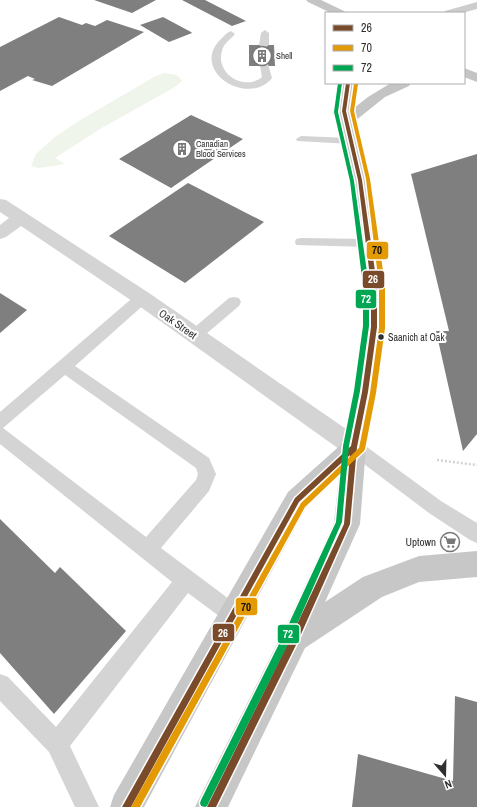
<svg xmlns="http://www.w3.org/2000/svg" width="477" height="807" viewBox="0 0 477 807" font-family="'Archivo Narrow',sans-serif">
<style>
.green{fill:#eff5eb}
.building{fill:#7f7f7f}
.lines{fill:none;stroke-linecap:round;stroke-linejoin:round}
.path{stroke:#d4d4d4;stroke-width:2.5;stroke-dasharray:2 2;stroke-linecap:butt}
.service{fill:#d4d4d4;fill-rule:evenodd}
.minor{fill:#d4d4d4;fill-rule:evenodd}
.secondary{fill:#cdcdcd;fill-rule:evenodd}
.primary{fill:#c7c7c7;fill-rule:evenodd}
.trunk{fill:#c4c4c4;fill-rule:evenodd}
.bus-1-casing{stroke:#fff;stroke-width:3}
.bus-2-casing{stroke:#fff;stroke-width:3}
.bus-3-casing{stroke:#fff;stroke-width:3}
.bus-1{fill:#7a4b2a;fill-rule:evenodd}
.bus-2{fill:#e39a05;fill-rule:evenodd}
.bus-3{fill:#00a651;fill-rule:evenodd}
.bus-dot{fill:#2f2f2f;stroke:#fff;stroke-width:1.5}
.labels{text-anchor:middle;stroke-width:4;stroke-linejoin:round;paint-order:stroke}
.far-poi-label{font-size:9px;fill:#2f2f2f;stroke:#fff;text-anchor:start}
.bus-label{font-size:10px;fill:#2f2f2f;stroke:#fff;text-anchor:start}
.street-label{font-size:11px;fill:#2f2f2f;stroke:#fff}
.poi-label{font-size:11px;fill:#2f2f2f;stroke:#fff;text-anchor:end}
.line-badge{stroke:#fff;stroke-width:1.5}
.badge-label{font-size:11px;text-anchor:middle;font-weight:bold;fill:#fff}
.pale-badge-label{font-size:11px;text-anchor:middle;font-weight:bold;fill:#111}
</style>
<rect width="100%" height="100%" fill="#fff"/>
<path class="green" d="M164,73l13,2 5,6 -7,6 -75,42 -45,29 10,6 -26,4 -8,-2 5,-12 19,-17 27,-18 72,-42z"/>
<path class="building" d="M94,0h62l-24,13z
M182,0h23l41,21 -14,5z
M59,17l23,8 4,-2 9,3 12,-6 37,12 -92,54 -20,-6 3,-1 -7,-3 -28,15v-44z
M163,17l28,15 1,1 -23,9 -29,-17z
M249,45h25l1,21h-26z
M191,115l52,24 -72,49 -52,-29z
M477,154v280l-14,17 -27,-120h13l-38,-157z
M188,183l76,39 -79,61 -76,-47z
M0,293l27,17 -27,23z
M0,519l55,54 5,-6 66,64 -72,83 -54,-61z
M455,696l22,6v105h-125l6,-53 95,27z"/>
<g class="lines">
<path class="path" d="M437,460l40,5"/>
<path class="service" d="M265,30l4,3v12l-5,3 -5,-3 2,-12z
M231,31l4,3c-4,5 -12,10 -13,17 -7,22 22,41 40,26l-2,-11 2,-2h6l4,14c-23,29 -81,-6 -53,-37 4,-4 7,-8 12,-10z
M301,136l49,2 5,3 -5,3 -53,-3 -1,-2z
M301,238l67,1 5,1 1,3 -1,3 -5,1 -72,-2 -1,-3 1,-3z
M142,293l5,1 2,4 -2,4 -72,64 134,92 7,16 -7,17 -48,57 80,60 3,7 -3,7 -7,3 -7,-3 -39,-29 -118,153 29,61h-24l-26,-55 -49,-51v-27l8,3 48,50 116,-145 -172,-138v-32l137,-118zM65,375l131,93 2,6 -2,6 -50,57 -143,-109z
M234,297l5,1 2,4 -2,4 -40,34 -5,2 -5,-2 -2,-4 2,-4 40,-34z
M354,440l6,2 81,59 36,22v20l-7,-3 -41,-27 -81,-61 -2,-5 2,-5z"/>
<path class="minor" d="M0,199l6,1 143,93 213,147 4,7 -4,7 -8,3 -8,-3 -211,-151 -114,-77 -15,11 -6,2v-14l9,-7 -9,-6z"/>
<path class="secondary" d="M477,2v7l-15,4h-19l2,-2z"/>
<path class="primary" d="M341,83h14l-4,28 17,69 15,105 1,42 -8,65 -10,55 -6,77 -35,78 38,-25 56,-21 58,-5v26l-58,5 -37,15 -77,51 -77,159h-33l90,-179 49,-105 5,-47 -33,32 -162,299h-34l4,-12 174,-303 56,-50 10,-50 10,-65 1,-42 -13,-105 -15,-69z"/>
<path class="trunk" d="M306,0h15l23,11 2,2h-15l-23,-11z
M464,68l13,5v9l-13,-5z
M391,83h20l-2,3 -24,11 -35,28 -5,1 -5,-1 -2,-3 2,-3 28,-22z"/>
<g class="bus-1-casing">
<path id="bus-1" d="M346,83h4l-4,28 16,69 15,105v42l-9,65 -11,55 -7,77 -52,117 -82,166h-9l85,-172 52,-111 6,-69 -51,47 -168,305h-9l173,-309 56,-52 11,-54 9,-65v-42l-13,-105 -16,-69z"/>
</g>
<g class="bus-2-casing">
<path id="bus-2" d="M356,83l2,1 -4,27 16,68 15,106v43l-9,65 -11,56 -1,2 -59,56 -165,300h-9l170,-304 58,-55 11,-55 9,-65v-43l-13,-106 -16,-68 4,-27z"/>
</g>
<g class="bus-3-casing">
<path id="bus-3" d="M338,83h4l-4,29 16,69 15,105v40l-9,65 -11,55 -7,76 -51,116 -84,168 -2,1 -4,-1 -1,-3 1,-3 84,-168 51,-110 7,-76 11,-55 9,-65v-40l-13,-105 -16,-69z"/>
</g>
<use href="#bus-1" class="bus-1"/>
<use href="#bus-2" class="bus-2"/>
<use href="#bus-3" class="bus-3"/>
</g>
<defs>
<g id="building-ring" transform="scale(1)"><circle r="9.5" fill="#fff" stroke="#787878" stroke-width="1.5"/><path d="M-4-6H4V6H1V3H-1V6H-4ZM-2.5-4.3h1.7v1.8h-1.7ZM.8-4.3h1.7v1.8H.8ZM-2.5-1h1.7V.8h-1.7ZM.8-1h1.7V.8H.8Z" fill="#787878"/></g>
<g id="supermarket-ring" transform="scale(1)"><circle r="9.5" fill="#fff" stroke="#787878" stroke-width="1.5"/><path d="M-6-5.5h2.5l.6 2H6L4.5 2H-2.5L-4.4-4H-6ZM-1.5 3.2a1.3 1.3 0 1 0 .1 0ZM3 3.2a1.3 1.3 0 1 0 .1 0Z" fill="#787878"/></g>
</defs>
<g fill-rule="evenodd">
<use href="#building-ring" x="262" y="56"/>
<use href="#building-ring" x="182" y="149"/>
<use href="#supermarket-ring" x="450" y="542"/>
</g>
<circle class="bus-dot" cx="381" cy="337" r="3.5"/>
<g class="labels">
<g class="far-poi-label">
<text x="276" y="59">Shell</text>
<text x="196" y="147">Canadian<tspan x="196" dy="10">Blood Services</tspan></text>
</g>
<g class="bus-label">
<text x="388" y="341">Saanich at Oak</text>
</g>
<g class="street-label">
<text transform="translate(178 324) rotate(35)" y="4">Oak Street</text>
</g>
<g class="poi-label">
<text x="436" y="546">Uptown</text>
</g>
</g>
<g class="line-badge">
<rect x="366" y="241" width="23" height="19" rx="4" fill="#e39a05"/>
<rect x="362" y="270" width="23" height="19" rx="4" fill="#7a4b2a"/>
<rect x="355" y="289" width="22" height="20" rx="4" fill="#00a651"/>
<rect x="235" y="597" width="23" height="19" rx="4" fill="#e39a05"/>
<rect x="212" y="623" width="23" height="19" rx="4" fill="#7a4b2a"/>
<rect x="277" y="624" width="23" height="20" rx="4" fill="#00a651"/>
</g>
<g class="badge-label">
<text x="373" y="283">26</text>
<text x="366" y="303">72</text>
<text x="223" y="637">26</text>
<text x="288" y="638">72</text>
</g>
<g class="pale-badge-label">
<text x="377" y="254">70</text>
<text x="246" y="611">70</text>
</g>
<rect x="325" y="12" width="140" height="72" fill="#ffffff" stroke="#acacac"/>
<rect x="333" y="25" width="20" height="6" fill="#7a4b2a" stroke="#acacac"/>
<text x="361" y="32" font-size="12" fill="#2f2f2f">26</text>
<rect x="333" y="45" width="20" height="6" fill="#e39a05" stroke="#acacac"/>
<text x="361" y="52" font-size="12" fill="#2f2f2f">70</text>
<rect x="333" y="65" width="20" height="6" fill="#00a651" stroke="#acacac"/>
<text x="361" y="72" font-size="12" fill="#2f2f2f">72</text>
<g transform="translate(445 775) rotate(160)" stroke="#ffffff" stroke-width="3" paint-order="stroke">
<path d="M0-3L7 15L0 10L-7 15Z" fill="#2f2f2f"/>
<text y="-6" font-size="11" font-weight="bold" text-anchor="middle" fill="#2f2f2f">N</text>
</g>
</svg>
